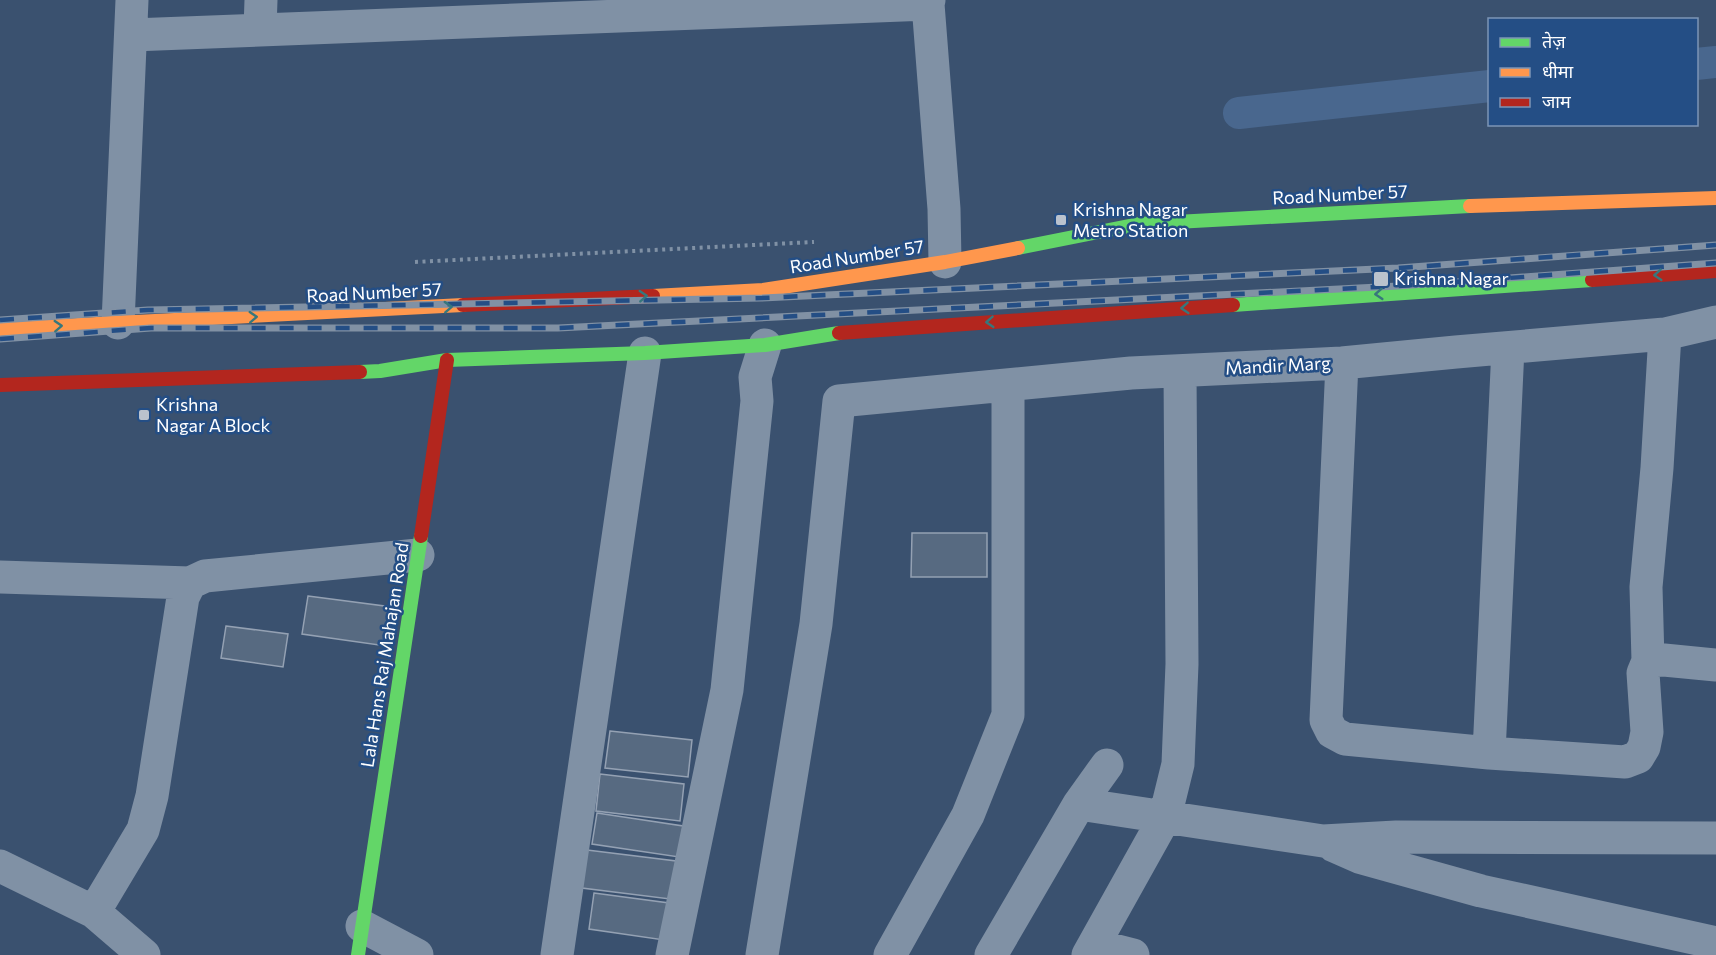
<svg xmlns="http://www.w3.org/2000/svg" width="1716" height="955" viewBox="0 0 1716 955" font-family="Commissioner,'Noto Sans Devanagari',sans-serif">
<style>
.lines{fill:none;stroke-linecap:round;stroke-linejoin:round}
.canal{stroke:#49678e;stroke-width:32}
.building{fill:#576a81;stroke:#94a1b3;stroke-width:1.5}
.path{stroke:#8091a5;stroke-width:4;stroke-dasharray:3 4.5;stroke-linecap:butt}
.street{stroke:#8091a5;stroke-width:33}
.fast{stroke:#63d668;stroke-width:14}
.slow{stroke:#ff974d;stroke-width:14}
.jam{stroke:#b3261e;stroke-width:14}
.rail-casing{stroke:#8191a4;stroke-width:7}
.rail{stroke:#244e85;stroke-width:4.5;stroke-dasharray:14;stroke-linecap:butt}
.oneway{stroke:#37777c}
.poi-dot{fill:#bac2cd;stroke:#244e85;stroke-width:2}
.labels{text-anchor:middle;stroke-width:5;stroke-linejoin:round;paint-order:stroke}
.street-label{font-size:18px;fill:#fff;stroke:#244e85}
.poi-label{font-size:18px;fill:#fff;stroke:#244e85;text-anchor:start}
</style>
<rect width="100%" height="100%" fill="#3a516f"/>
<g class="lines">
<path class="canal" d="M1696,64l20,-2
M1239,113l251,-27"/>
</g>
<path class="building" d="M912,533h75v44h-76z
M308,596l84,11 -6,39 -84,-12z
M226,626l62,8 -5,33 -62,-9z
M610,731l82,9 -4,37 -83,-9z
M600,774l84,10 -4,37 -84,-10z
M597,813l86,13 -4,31 -87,-13z
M587,850l89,11 -6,38 -88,-11z
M594,893l75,10 -5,37 -75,-11z"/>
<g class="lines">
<path class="path" d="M415,262l399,-20"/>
<path class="street" d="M929,0l-1,4 16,205 1,53
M260,29l1,-29
M132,35l796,-31
M118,323l14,-323
M1342,363l-16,357 6,12 13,7 144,14 136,9 13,-5 6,-10 3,-15 -4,-59 5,-12 16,-1 52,5
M0,577l190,6
M1648,661l-2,-74 11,-119 8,-134
M1489,753l19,-405
M1079,804l244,37 73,-4 320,1
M1334,846l25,11 122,34 235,52
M0,866l94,46 50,43
M94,912l49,-82 9,-34 31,-199 7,-14 15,-7 213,-21
M362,926l55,29
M1094,945l39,10
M557,955l88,-602
M672,955l55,-265 30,-289 -2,-24 10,-32
M762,955l54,-331 23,-223 292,-28 211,-10 114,-11 209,-18 51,-12
M890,955l78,-140 40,-100v-330
M991,955l88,-151 28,-39
M1088,955l77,-138 13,-53 4,-100 -2,-293"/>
<path class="fast" d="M1018,248l121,-24 331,-18
M1233,305l359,-25
M360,372l20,-1 67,-11 198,-7 120,-8 74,-12
M358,955l63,-419"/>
<path class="slow" d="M1470,206l246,-8
M653,296l110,-6 182,-28 73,-14
M0,329l463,-24"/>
<path class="jam" d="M1592,280l124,-9
M463,305l190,-9
M839,333l394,-28
M0,385l360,-13
M421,536l26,-176"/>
<g class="rail-casing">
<path id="rail" d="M0,320l148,-10 614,-12 636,-30 318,-23
M0,339l151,-11h407l840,-42 318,-23"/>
</g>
<use href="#rail" class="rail"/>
</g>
<defs><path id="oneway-chevron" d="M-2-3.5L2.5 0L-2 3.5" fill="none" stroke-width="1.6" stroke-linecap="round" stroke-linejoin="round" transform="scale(1.5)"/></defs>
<g class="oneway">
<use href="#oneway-chevron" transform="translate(1658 275) rotate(176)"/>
<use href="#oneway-chevron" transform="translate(1379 294) rotate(176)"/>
<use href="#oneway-chevron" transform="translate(643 296) rotate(-3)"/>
<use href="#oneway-chevron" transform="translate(448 307) rotate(-3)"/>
<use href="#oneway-chevron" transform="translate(1185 308) rotate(176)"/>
<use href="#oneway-chevron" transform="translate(253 317) rotate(-3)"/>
<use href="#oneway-chevron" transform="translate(990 322) rotate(176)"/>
<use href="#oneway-chevron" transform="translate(58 326) rotate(-3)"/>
</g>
<g class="poi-dot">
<rect x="1055" y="214" width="12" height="12" rx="3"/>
<rect x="1373" y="271" width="16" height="16" rx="3"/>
<rect x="138" y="409" width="12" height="12" rx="3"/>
</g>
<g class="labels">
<g class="street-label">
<text transform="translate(1340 195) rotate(-3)" y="6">Road Number 57</text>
<text transform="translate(857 257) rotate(-9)" y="6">Road Number 57</text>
<text transform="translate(374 293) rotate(-3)" y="6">Road Number 57</text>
<text transform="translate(1278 366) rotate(-3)" y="6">Mandir Marg</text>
<text transform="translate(385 655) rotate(-81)" y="6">Lala Hans Raj Mahajan Road</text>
</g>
<g class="poi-label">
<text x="1073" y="216">Krishna Nagar<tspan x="1073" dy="21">Metro Station</tspan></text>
<text x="1394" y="285">Krishna Nagar</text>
<text x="156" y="411">Krishna<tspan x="156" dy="21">Nagar A Block</tspan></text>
</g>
</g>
<rect x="1488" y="18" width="210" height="108" fill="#244e85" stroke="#7c95b6" stroke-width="1.5"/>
<rect x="1500" y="38" width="30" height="9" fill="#63d668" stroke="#7c95b6" stroke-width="1.5"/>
<text x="1542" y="48" font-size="18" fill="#ffffff">तेज़</text>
<rect x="1500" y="68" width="30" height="9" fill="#ff974d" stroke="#7c95b6" stroke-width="1.5"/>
<text x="1542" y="78" font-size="18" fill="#ffffff">धीमा</text>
<rect x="1500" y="98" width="30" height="9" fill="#b3261e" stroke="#7c95b6" stroke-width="1.5"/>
<text x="1542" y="108" font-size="18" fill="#ffffff">जाम</text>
</svg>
